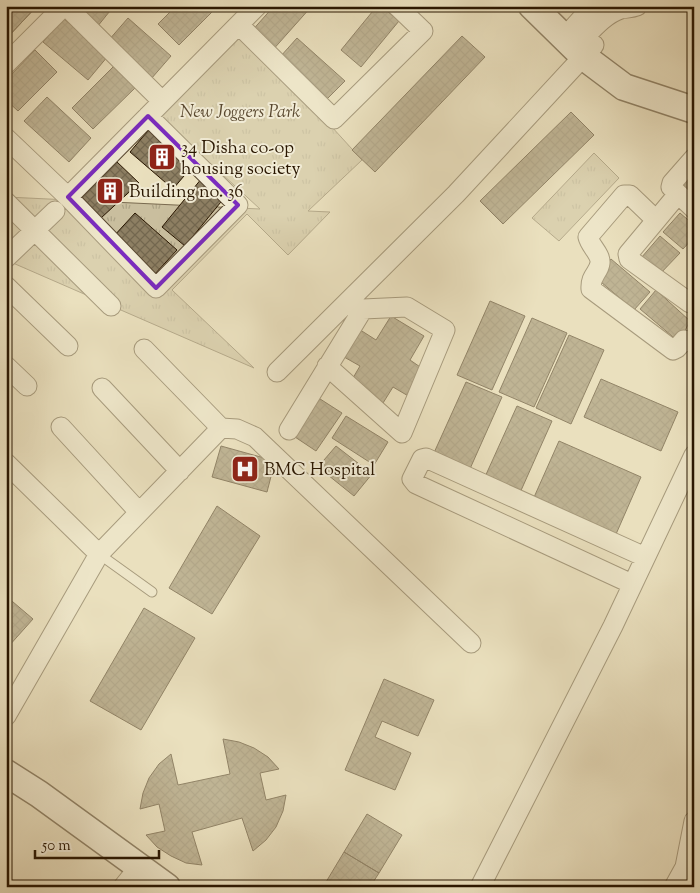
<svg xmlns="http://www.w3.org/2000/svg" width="700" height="893" viewBox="0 0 700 893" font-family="'Sorts Mill Goudy',serif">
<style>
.grass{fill:url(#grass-tufts);stroke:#796a4f}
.building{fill:url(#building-cross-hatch);stroke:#291600}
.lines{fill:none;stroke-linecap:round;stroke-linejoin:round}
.lane-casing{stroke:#594830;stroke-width:11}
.street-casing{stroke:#594830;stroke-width:21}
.secondary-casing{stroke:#291600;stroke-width:29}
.lane{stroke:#f1ebd5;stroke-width:9}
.street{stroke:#f1ebd5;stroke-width:19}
.secondary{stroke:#f1ebd5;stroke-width:26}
.marked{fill:none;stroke:#7b2cbf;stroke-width:4;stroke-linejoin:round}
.labels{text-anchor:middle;stroke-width:4;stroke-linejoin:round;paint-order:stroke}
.park-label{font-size:18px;font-style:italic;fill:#59482f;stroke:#f1ebd5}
.poi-label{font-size:18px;fill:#291600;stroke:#f1ebd5;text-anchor:start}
</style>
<defs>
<pattern id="grass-tufts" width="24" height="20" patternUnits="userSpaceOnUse" patternTransform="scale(1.25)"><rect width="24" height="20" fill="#c9be9e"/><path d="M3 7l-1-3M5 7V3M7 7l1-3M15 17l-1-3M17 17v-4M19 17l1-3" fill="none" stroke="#ada386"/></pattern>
<pattern id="building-cross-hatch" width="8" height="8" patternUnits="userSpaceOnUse" patternTransform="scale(1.25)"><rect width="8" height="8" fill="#8d7f63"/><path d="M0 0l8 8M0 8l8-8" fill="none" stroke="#73674f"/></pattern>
</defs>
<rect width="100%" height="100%" fill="#eae0be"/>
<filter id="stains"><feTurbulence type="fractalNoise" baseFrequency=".004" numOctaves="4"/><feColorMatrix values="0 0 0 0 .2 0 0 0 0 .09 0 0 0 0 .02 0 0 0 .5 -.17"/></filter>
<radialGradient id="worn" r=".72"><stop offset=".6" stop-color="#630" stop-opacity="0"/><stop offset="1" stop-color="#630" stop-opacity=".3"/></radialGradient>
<path class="grass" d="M239,25l123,135 -54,51 22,1 -42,43 -41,-41 -75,76 82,78 -248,-108v-63l254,12 -101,-93z
M594,153l25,25 -60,63 -27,-23z"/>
<path class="building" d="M6,6h31l-31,33z
M6,6h31l-31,33z
M74,6h40l-17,21z
M176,6h42l-39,39 -21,-21z
M274,6l37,1 -40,45 -21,-19z
M377,6h4l18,15 -38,46 -20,-17z
M63,18l45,38 -20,24 -45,-38z
M128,18l43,38 -20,23 -43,-38z
M462,36l23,21 -110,115 -23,-22z
M297,38l48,43 -19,19 -46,-43z
M35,50l22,22 -39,39 -12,-11v-20z
M115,65l21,22 -43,42 -21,-21z
M47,97l44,41 -22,24 -45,-41z
M571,112l23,23 -91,89 -23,-23z
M152,126l43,37 -22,26 -43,-37z
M116,161l23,22 -38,35 -20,-20z
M694,165v37l-20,-16z
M202,178l23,19 -40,49 -23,-19z
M135,213l42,37 -23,25 -41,-38z
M680,213l14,12v12l-11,12 -20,-17z
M660,236l20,17 -22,23 -17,-18z
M611,259l39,33 -16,18 -39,-33z
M656,290l34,31 -11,21 -39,-33z
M490,301l35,15 -33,74 -35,-15z
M391,316l33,20 -14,24 16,11 -16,26 -17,-10 -10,16 -33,-20 10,-17 -23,-13 17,-27 22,14z
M532,318l35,15 -33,74 -35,-15z
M569,335l35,15 -33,74 -35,-16z
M601,379l77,33 -17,39 -77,-34z
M466,382l36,15 -33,74 -36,-16z
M317,397l25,16 -26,38 -24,-16z
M517,406l35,15 -33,74 -35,-16z
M346,416l42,26 -14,23 -42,-27z
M559,441l82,36 -28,64 -82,-37z
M221,446l54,15 -8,31 -55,-15z
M336,446l36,28 -18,22 -36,-29z
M217,506l43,30 -48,78 -43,-26z
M6,596l27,23 -25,28 -2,-2z
M144,608l51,30 -54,92 -51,-29z
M384,679l50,21 -16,36 -36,-15 -7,16 36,16 -16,37 -50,-20z
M223,739l16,3 15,6 14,9 11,12 -19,4 6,27 20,-5 -3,16 -7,16 -10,13 -13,11 -11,-33 -50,14 10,33 -16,-2 -15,-7 -14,-9 -11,-12 19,-4 -6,-27 -19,5 3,-16 6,-15 10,-14 12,-10 7,31 52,-11z
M367,814l35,21 -23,38 -35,-21z
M344,852l35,21 -9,14h-47z"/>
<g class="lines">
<g class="lane-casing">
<path id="lane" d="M99,554l53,38"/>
</g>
<g class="street-casing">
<path id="street" d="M66,6l96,95
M239,25l95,94 89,-88 -26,-25
M564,38l29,-32
M574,48c14,-13 28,-33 47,-39 5,-1 11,-1 16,-3
M6,64l58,-58
M6,138l62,59 88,91 82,-83 -90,-89
M694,158l-22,25 -1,4 23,22
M678,194l-50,60 1,5 61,44h4
M68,197l189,-191
M6,202l105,104
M656,220l-26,-25h-6l-36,42c2,9 13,17 12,26 -1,10 -10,12 -9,26l82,61 4,-2 7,-8 10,2
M6,258l49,-47
M6,286l62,60
M144,349l77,79
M6,366l21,20
M277,372l179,-178 138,-149
M102,388l78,83
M61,427l78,85
M289,430l74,-121 44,-2 38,23 -43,103 -75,-67
M6,463l93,91
M632,584l-216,-100 -4,-5 10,-20 4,-1 219,99
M6,716l93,-162 122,-126 16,1 18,8 216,206
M123,887l16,-20
M480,887l133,-261 81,-171
M674,887l11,-20 9,-46"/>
</g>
<g class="secondary-casing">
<path id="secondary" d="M532,6l52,51 40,30 70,23
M6,773l33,21 128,93"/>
</g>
<use href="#lane" class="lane"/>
<use href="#street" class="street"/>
<use href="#secondary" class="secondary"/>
</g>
<path d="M0 0H700V893H0ZM148,116l90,89 -82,83 -88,-91z" fill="#eae0be" fill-opacity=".55" fill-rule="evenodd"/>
<path class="marked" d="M148,116l90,89 -82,83 -88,-91z"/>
<defs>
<g id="building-square" transform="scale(1.4375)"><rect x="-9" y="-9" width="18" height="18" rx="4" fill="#8f2418" stroke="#f1ebd5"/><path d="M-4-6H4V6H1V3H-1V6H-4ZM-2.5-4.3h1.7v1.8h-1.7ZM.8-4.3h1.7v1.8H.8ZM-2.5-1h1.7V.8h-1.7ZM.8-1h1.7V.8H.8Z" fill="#fff"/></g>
<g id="hospital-square" transform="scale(1.4375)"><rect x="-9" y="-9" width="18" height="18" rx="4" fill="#8f2418" stroke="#f1ebd5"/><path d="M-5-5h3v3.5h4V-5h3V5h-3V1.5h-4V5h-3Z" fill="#fff"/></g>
</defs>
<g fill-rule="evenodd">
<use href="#building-square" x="162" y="157"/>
<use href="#building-square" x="110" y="191"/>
<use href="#hospital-square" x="245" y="469"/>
</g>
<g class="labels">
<g class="park-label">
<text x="240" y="117">New Joggers Park</text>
</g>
<g class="poi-label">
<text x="181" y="153">34 Disha co-op<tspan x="181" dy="21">housing society</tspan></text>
<text x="129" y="197">Building no. 36</text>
<text x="264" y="475">BMC Hospital</text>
</g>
</g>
<rect width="700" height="893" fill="none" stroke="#eae0be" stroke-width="25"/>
<rect x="8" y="8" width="685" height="878" fill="none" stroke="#291600" stroke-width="2.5"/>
<rect x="12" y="12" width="675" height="868" fill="none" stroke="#291600"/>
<path d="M35 850v8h124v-8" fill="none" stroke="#291600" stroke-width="2.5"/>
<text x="42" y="850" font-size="15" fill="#291600" stroke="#f1ebd5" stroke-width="4" paint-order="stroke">50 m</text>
<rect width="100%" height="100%" filter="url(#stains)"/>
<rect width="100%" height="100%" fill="url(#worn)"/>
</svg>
